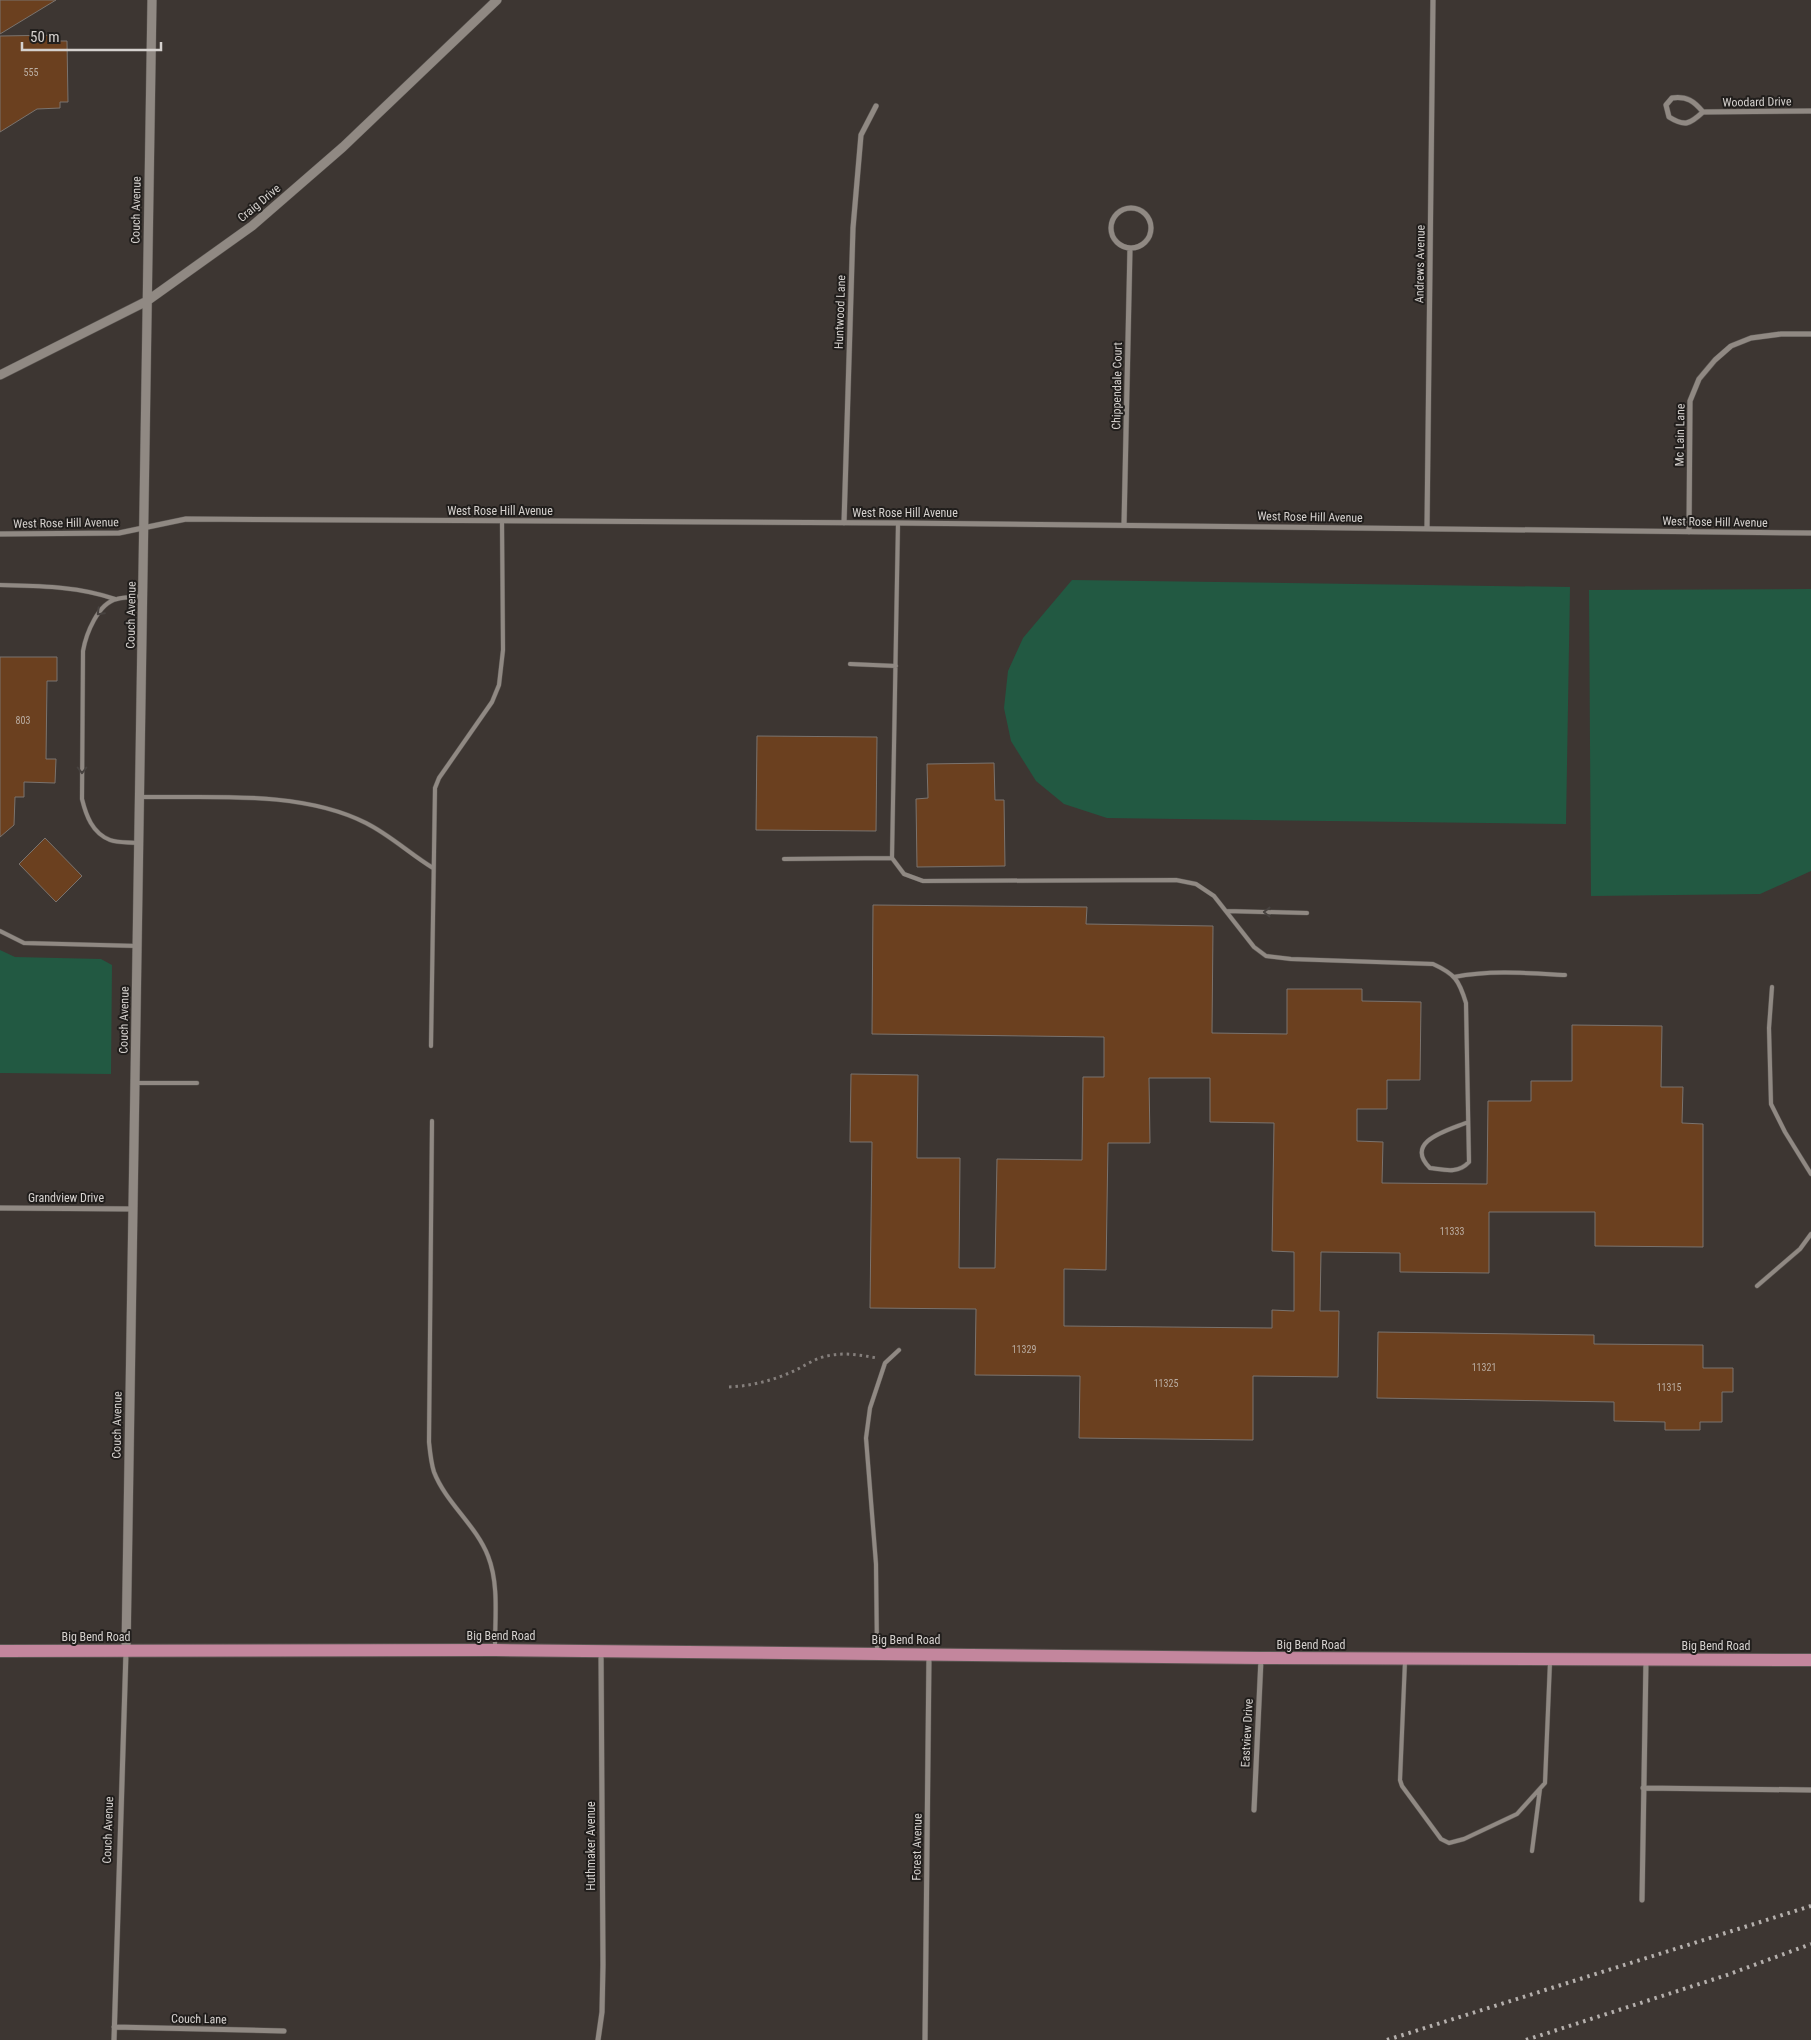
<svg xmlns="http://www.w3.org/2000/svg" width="1811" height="2040" viewBox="0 0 1811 2040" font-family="'Roboto Condensed',sans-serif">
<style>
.green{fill:#225942}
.building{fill:#6b401f;stroke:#7a736e;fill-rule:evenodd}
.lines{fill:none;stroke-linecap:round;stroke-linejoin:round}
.service-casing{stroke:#595450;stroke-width:5}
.minor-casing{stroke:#595450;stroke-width:6}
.tertiary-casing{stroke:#595450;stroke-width:10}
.primary-casing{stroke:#595450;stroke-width:14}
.path{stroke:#857f7c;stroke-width:3;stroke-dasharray:2.5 4;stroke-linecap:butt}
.service{stroke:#908983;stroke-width:4}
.minor{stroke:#908983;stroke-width:5}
.tertiary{stroke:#908983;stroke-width:9}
.primary{stroke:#c3869d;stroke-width:12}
.rail{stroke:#b5b0ad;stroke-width:4;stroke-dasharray:2.5 5;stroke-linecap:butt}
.oneway{stroke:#484340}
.labels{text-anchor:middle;stroke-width:4;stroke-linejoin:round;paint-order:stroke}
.number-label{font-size:10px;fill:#baada2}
.street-label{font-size:12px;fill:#d5d1ce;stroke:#211e1c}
</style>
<rect width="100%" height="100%" fill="#3d3632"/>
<path class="green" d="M1072,580l498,7 -4,237 -459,-6 -43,-14 -28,-23 -25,-40 -7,-33 4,-37 15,-33z
M1811,589v282l-51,23 -169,2 -2,-306z
M0,950l15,7 86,2 11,6 -1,109 -111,-1z"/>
<path class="building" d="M0,0h56l-56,34z
M58,35v6h9l1,61h-8v6l-23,1 -37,23v-96z
M0,657h57v24h-10l-1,78h10l-1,24 -31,-1v15h-9l-1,28 -14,12z
M757,736l120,1 -1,94 -120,-1z
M994,763l1,37h9l1,66 -88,1 -1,-68 12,-1 -1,-34z
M45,838l37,38 -26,26 -37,-38z
M873,905l214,2 -1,17 127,2 -1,107 75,1v-45h75v12l59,1 -1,78h-33v29h-30v32l26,1 -1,41 105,1 1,-83h43v-20h41v-56l90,1 -1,61h22l-1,36 21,1v123l-108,-1v-34h-106v61l-89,-1v-19l-79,-1 -1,59h19l-1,66 -85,-1v64l-174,-2 1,-62 -105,-1 1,-66 -106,-1 2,-166h-22l1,-68 67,1 -1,83h43l-1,110h36l2,-109 85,1 1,-83h21v-40l-232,-3zM1149,1078h61v44l64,1 -2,128 22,1v59l-22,-1v18l-208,-2v-57l42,1 2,-127h42z
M1378,1332l216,3v9l109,1v23h30v24h-11v30h-22v8h-35v-8l-51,-1v-19l-237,-4z"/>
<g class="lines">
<g class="service-casing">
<path id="service" d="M0,585c39,1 78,1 115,14
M850,664l46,2
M140,797c72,1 161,-7 226,26 24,12 44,31 67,45
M137,843c-8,-1 -19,0 -27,-3 -18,-7 -24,-25 -28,-41l1,-148c3,-17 15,-48 34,-52 8,-2 16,-2 24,-3
M892,858l6,-335
M784,859l108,-1 12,16 19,7 253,-1 20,4 18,12 40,51 12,9 25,3 142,5c22,10 26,16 33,39l3,159c-11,12 -24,8 -39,6 -27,-27 19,-38 38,-46
M1226,911l81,2
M0,931l24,12 114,3
M1454,977c37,-7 73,-4 111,-2
M1772,987l-3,41 2,76 14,28 26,42
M431,1046l4,-258 4,-10 53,-76 7,-17 4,-35 -1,-129
M135,1083h62
M432,1121l-3,321c1,10 2,21 5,30 12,31 42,53 54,84 11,28 7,61 7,91
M1757,1286l43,-37 11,-15
M877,1652l-1,-88 -10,-126 4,-30 15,-45 14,-13
M1405,1661l-5,119 2,6 39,53 8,4 15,-4 53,-25 28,-31 5,-121
M1532,1851l8,-62"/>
</g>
<g class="minor-casing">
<path id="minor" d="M1703,112c-9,-11 -16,-16 -31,-14l-6,7 3,12c16,10 21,7 34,-5l108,-1
M1111 228a20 20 0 1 1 40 0a20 20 0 1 1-40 0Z
M844,523l9,-295 8,-93 15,-29
M1124,525l6,-277
M1427,528l6,-528
M1689,532l1,-131 9,-22 16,-19 16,-14 20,-8 30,-4h30
M0,534l119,-1 67,-14 712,4 913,10
M0,1208l133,1
M1643,1788l168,2
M1254,1810l7,-151
M1642,1900l4,-240
M114,2027l170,4
M114,2040l12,-388
M598,2040l4,-28 1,-47 -2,-314
M925,2040l4,-385"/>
</g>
<g class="tertiary-casing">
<path id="tertiary" d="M0,375l147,-74 105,-75 91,-79 154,-147
M126,1651l26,-1651"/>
</g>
<g class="primary-casing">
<path id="primary" d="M0,1651l495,-1 766,8 550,2"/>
</g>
<path class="path" d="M729,1387c23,-1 46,-7 67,-17 10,-5 20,-12 31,-14 17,-4 33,-1 50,2"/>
<use href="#service" class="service"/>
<use href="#minor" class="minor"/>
<use href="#tertiary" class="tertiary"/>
<use href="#primary" class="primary"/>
<path class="rail" d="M1387,2040l424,-134
M1526,2040l201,-65 84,-31"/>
</g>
<defs><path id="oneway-chevron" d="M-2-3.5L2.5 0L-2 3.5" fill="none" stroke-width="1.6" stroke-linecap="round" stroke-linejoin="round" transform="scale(1.25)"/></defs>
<g class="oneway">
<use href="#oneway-chevron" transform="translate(100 612) rotate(135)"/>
<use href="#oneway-chevron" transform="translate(82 770) rotate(90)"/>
<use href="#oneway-chevron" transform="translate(1267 912) rotate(-179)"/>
</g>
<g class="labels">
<g class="number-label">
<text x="31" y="76">555</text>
<text x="23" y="724">803</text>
<text x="1452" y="1235">11333</text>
<text x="1024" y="1353">11329</text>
<text x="1484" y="1371">11321</text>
<text x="1166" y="1387">11325</text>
<text x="1669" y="1391">11315</text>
</g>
<g class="street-label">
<text transform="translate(1757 102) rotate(-1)" y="4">Woodard Drive</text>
<text transform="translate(259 203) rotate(-40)" y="4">Craig Drive</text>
<text transform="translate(136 210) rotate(-89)" y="4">Couch Avenue</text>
<text transform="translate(1420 264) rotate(-89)" y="4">Andrews Avenue</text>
<text transform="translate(840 312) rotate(-88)" y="4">Huntwood Lane</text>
<text transform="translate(1117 386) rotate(-89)" y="4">Chippendale Court</text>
<text transform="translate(1680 435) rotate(-89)" y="4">Mc Lain Lane</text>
<text x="500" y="515">West Rose Hill Avenue</text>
<text x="905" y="517">West Rose Hill Avenue</text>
<text transform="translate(1310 517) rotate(1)" y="4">West Rose Hill Avenue</text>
<text transform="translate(1715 522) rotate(1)" y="4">West Rose Hill Avenue</text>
<text transform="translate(66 523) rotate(-1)" y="4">West Rose Hill Avenue</text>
<text transform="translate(131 615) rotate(-89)" y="4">Couch Avenue</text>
<text transform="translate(124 1020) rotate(-89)" y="4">Couch Avenue</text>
<text x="66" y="1202">Grandview Drive</text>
<text transform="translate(117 1425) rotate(-89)" y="4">Couch Avenue</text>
<text x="501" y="1640">Big Bend Road</text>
<text x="96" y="1641">Big Bend Road</text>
<text x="906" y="1644">Big Bend Road</text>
<text x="1311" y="1649">Big Bend Road</text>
<text x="1716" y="1650">Big Bend Road</text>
<text transform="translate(1247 1733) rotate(-87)" y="4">Eastview Drive</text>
<text transform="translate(108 1830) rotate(-88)" y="4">Couch Avenue</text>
<text transform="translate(591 1846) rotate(-90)" y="4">Huthmaker Avenue</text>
<text transform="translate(917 1847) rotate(-89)" y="4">Forest Avenue</text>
<text transform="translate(199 2019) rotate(1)" y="4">Couch Lane</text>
</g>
</g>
<path d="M22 42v8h139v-8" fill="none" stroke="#d5d1ce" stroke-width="2.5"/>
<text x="30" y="42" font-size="15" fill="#d5d1ce" stroke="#211e1c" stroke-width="4" paint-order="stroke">50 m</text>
</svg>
